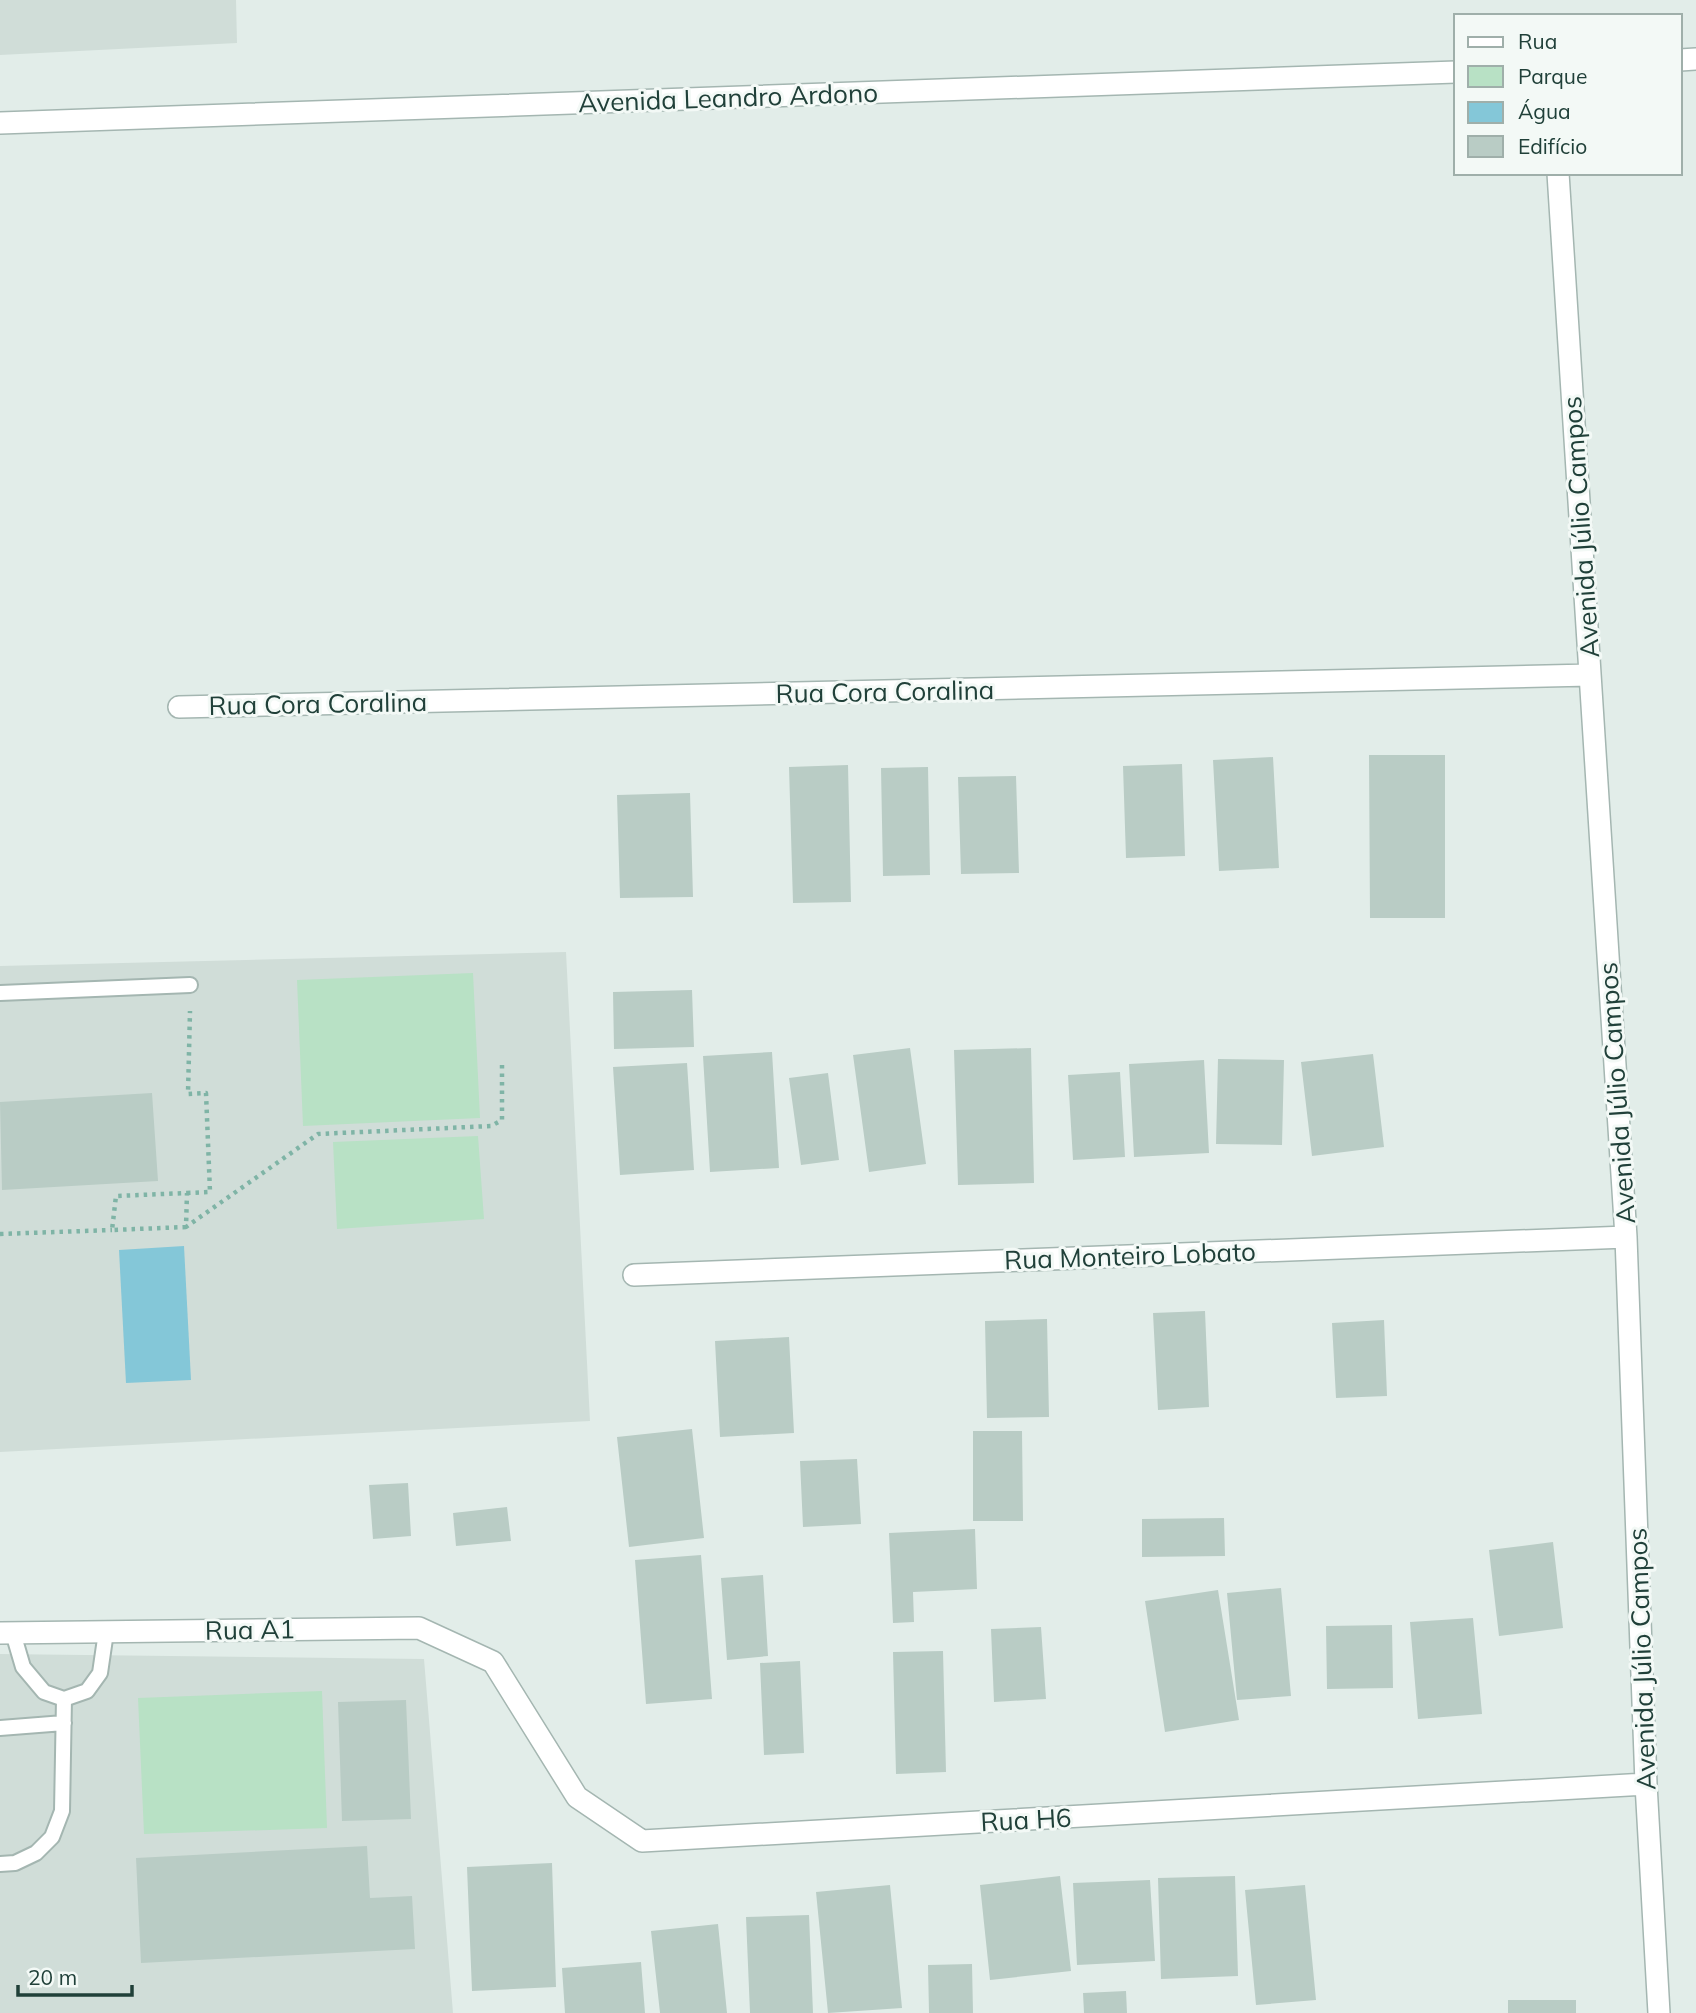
<svg xmlns="http://www.w3.org/2000/svg" width="1696" height="2013" viewBox="0 0 1696 2013" font-family="Mulish,sans-serif">
<style>
.built{fill:#d0ddd8}
.green{fill:#b8e1c5}
.water{fill:#84c7d8}
.building{fill:#b9ccc5}
.lines{fill:none;stroke-linecap:round;stroke-linejoin:round}
.service-casing{stroke:#a4b6b1;stroke-width:18}
.minor-casing{stroke:#a4b6b1;stroke-width:24}
.path{stroke:#7fb4a6;stroke-width:4.5;stroke-dasharray:3.5 5;stroke-linecap:butt}
.service{stroke:#fff;stroke-width:14}
.minor{stroke:#fff;stroke-width:21}
.labels{text-anchor:middle;stroke-width:6;stroke-linejoin:round;paint-order:stroke}
.street-label{font-size:26px;fill:#204039;stroke:#f3f9f6}
</style>
<rect width="100%" height="100%" fill="#e2ede9"/>
<path class="built" d="M0,0h236l1,43 -237,12z
M566,952l24,469 -590,31v-486z
M0,1654l424,5 29,354h-453z"/>
<path class="green" d="M473,973l7,145 -177,8 -6,-146z
M478,1136l6,83 -147,10 -4,-87z
M322,1691l5,137 -183,6 -6,-136z"/>
<path class="water" d="M184,1246l7,134 -65,3 -7,-133z"/>
<path class="building" d="M1369,755h76v163h-75z
M1273,757l6,111 -60,3 -6,-111z
M1182,764l3,92 -59,2 -3,-92z
M848,765l3,137 -58,1 -4,-136z
M928,767l2,108 -47,1 -2,-108z
M1016,776l3,97 -58,1 -3,-97z
M690,793l3,104 -73,1 -3,-103z
M692,990l2,57 -80,2 -1,-57z
M910,1048l16,116 -57,8 -16,-117z
M1031,1048l3,135 -76,2 -4,-135z
M772,1052l7,116 -69,4 -7,-116z
M1373,1054l11,93 -72,9 -11,-94z
M1218,1059l66,1 -2,85 -66,-1z
M1204,1060l5,93 -75,4 -5,-93z
M687,1063l7,107 -74,5 -7,-108z
M1120,1072l5,85 -52,3 -5,-85z
M828,1073l11,87 -38,5 -12,-87z
M152,1093l6,88 -156,9 -2,-88z
M1205,1311l4,96 -51,3 -5,-97z
M1047,1319l2,98 -62,1 -2,-97z
M1384,1320l3,76 -51,2 -4,-75z
M789,1337l5,96 -74,4 -5,-96z
M692,1429l12,109 -75,9 -12,-110z
M973,1431h49l1,90h-50z
M857,1459l4,65 -58,3 -3,-66z
M408,1483l3,53 -38,3 -4,-54z
M507,1507l4,34 -55,5 -3,-33z
M1224,1518l1,38 -83,1v-38z
M975,1529l2,60 -64,3 1,30 -21,1 -4,-90z
M1553,1542l10,86 -64,8 -10,-86z
M701,1555l11,144 -66,5 -11,-144z
M763,1575l5,81 -41,4 -6,-82z
M1281,1588l10,108 -54,4 -10,-107z
M1218,1590l21,130 -74,12 -20,-131z
M1473,1618l9,96 -64,5 -8,-97z
M1392,1625l1,63 -66,1 -1,-63z
M1041,1627l5,72 -52,3 -3,-73z
M943,1651l3,121 -50,2 -3,-122z
M800,1661l4,92 -40,2 -4,-92z
M406,1700l5,119 -69,2 -4,-119z
M367,1846l3,52 42,-2 3,53 -274,14 -5,-105z
M552,1863l4,124 -84,4 -5,-124z
M1060,1876l11,95 -81,9 -10,-95z
M1235,1876l3,100 -77,3 -3,-101z
M1150,1880l5,81 -78,4 -4,-82z
M890,1885l12,123 -74,5 -12,-121z
M1305,1885l11,115 -60,5 -11,-115z
M809,1915l4,98h-63l-4,-96z
M718,1924l9,89h-67l-9,-82z
M641,1962l4,51h-80l-3,-45z
M972,1964l1,49h-44l-1,-48z
M1126,1991l1,22h-43l-1,-20z
M1508,2000h68v13h-68z"/>
<g class="lines">
<g class="service-casing">
<path id="service" d="M0,993l190,-8
M13,1633l10,34 21,25 20,7 23,-8 13,-18 6,-41
M0,1728l64,-5
M0,1864l15,-1 21,-10 16,-16 10,-26 2,-112"/>
</g>
<g class="minor-casing">
<path id="minor" d="M1680,60l16,-1
M0,123l1456,-51
M1558,173l68,1064 20,547 13,229
M179,707l1411,-32
M634,1275l992,-38
M0,1633l419,-5 74,34 84,135 65,44 1004,-57"/>
</g>
<path class="path" d="M187,1193l23,-1 -4,-99 -18,1 2,-83
M186,1227l-74,3 4,-34 71,-3 -1,34 132,-93 173,-8 11,-6v-55
M0,1234l112,-4"/>
<use href="#service" class="service"/>
<use href="#minor" class="minor"/>
</g>
<g class="labels">
<g class="street-label">
<text transform="translate(728 98) rotate(-2)" y="9">Avenida Leandro Ardono</text>
<text transform="translate(1581 527) rotate(-94)" y="9">Avenida Júlio Campos</text>
<text transform="translate(885 692) rotate(-1)" y="9">Rua Cora Coralina</text>
<text transform="translate(318 704) rotate(-1)" y="9">Rua Cora Coralina</text>
<text transform="translate(1617 1093) rotate(-94)" y="9">Avenida Júlio Campos</text>
<text transform="translate(1130 1256) rotate(-2)" y="9">Rua Monteiro Lobato</text>
<text transform="translate(250 1630) rotate(-1)" y="9">Rua A1</text>
<text transform="translate(1642 1659) rotate(-92)" y="9">Avenida Júlio Campos</text>
<text transform="translate(1026 1820) rotate(-3)" y="9">Rua H6</text>
</g>
</g>
<rect x="1454" y="14" width="228" height="161" fill="#f3f9f6" stroke="#9fafaa" stroke-width="2"/>
<rect x="1468" y="37" width="35" height="10" fill="#ffffff" stroke="#9fafaa" stroke-width="2"/>
<text x="1518" y="49" font-size="21" fill="#204039">Rua</text>
<rect x="1468" y="66" width="35" height="21" fill="#b8e1c5" stroke="#9fafaa" stroke-width="2"/>
<text x="1518" y="84" font-size="21" fill="#204039">Parque</text>
<rect x="1468" y="102" width="35" height="21" fill="#84c7d8" stroke="#9fafaa" stroke-width="2"/>
<text x="1518" y="119" font-size="21" fill="#204039">Água</text>
<rect x="1468" y="136" width="35" height="21" fill="#b9ccc5" stroke="#9fafaa" stroke-width="2"/>
<text x="1518" y="154" font-size="21" fill="#204039">Edifício</text>
<path d="M18 1985v10h114v-10" fill="none" stroke="#204039" stroke-width="3.5"/>
<text x="28" y="1985" font-size="21" fill="#204039" stroke="#f3f9f6" stroke-width="5" paint-order="stroke">20 m</text>
</svg>
